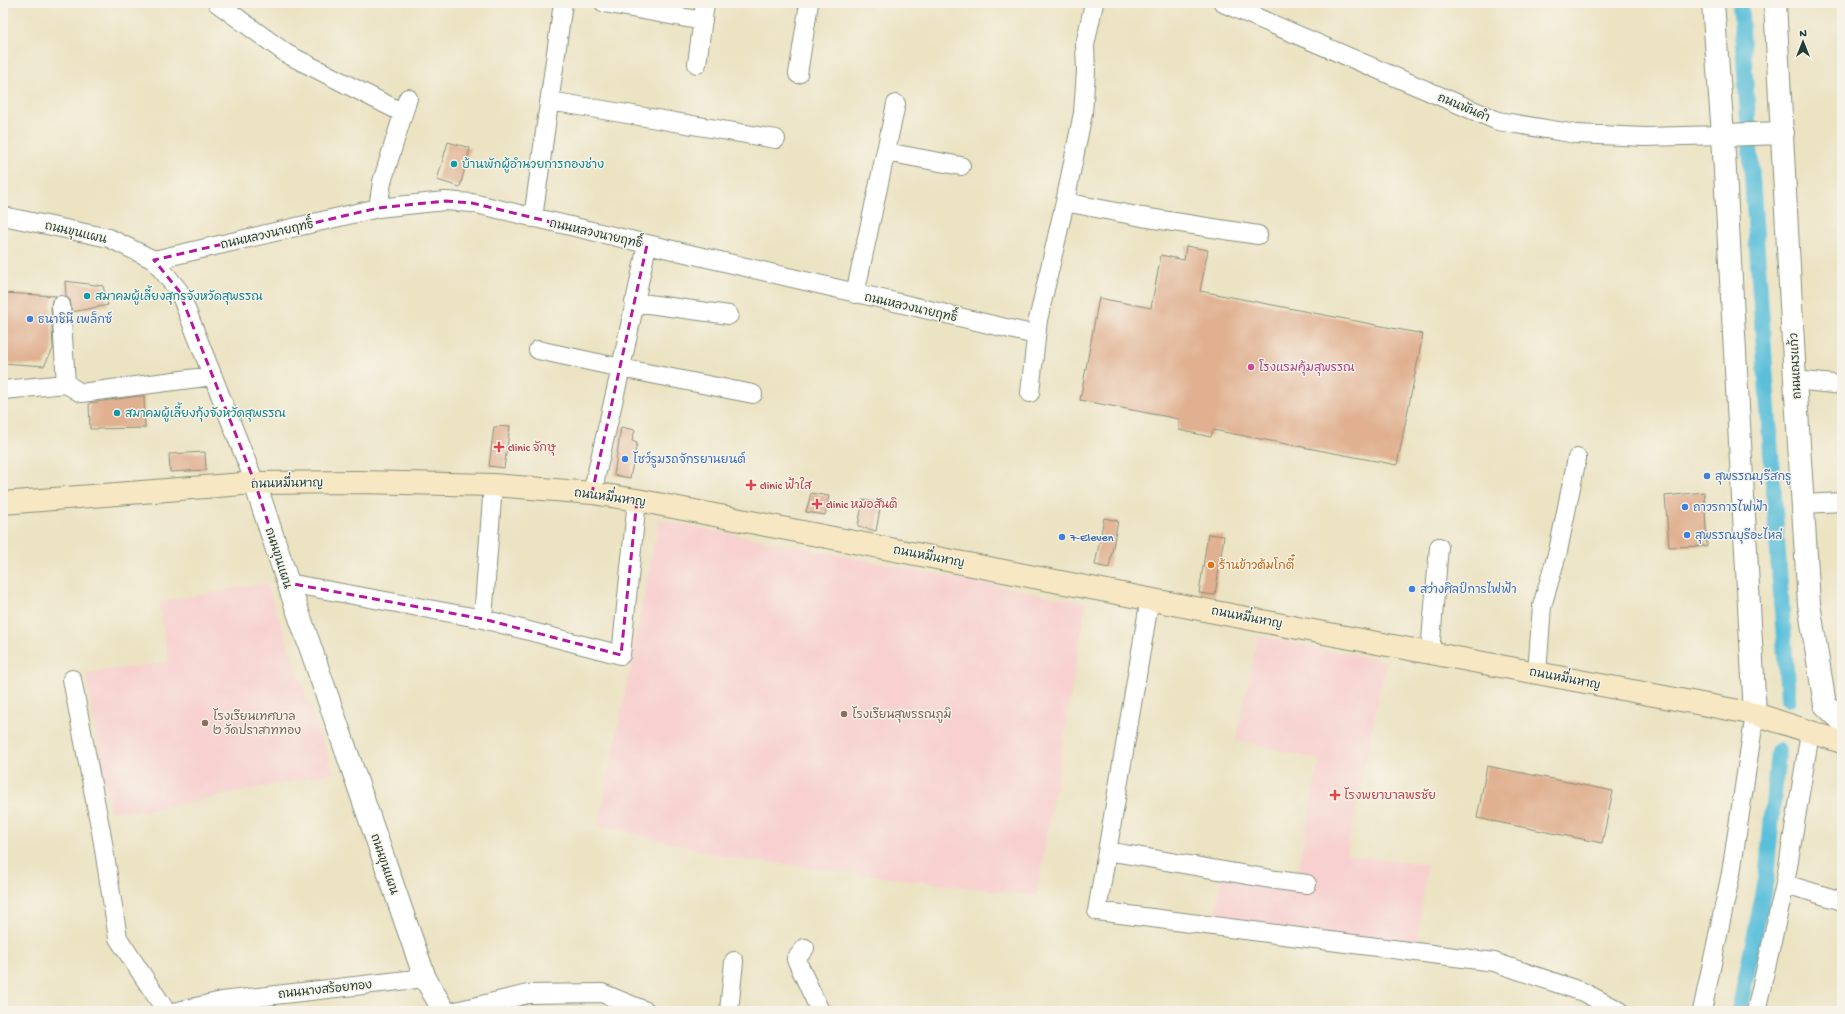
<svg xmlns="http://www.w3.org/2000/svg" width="1845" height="1014" viewBox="0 0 1845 1014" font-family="'Gochi Hand','Playpen Sans Thai',sans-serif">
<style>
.built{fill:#f7d0cf}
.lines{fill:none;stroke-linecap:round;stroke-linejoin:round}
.canal{stroke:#5cbfda;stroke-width:16}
.building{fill:#e0b090}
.minor-casing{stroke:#86907c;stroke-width:20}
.tertiary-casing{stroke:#86907c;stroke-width:24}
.secondary-casing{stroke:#86907c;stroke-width:24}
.minor{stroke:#fff;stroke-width:18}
.tertiary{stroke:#fff;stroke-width:22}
.secondary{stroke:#f7e8c3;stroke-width:22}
.marked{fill:none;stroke:#b5179e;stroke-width:3;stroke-dasharray:8 5;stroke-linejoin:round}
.culture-dot{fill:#0f9aa8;stroke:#f7f3e8;stroke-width:1.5}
.shop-dot{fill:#3f7fe0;stroke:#f7f3e8;stroke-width:1.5}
.hotel-dot{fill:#d1479c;stroke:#f7f3e8;stroke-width:1.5}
.health-dot{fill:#e0444e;stroke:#f7f3e8;stroke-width:1.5}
.food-dot{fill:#e8710a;stroke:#f7f3e8;stroke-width:1.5}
.education-dot{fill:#8d6e63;stroke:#f7f3e8;stroke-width:1.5}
.labels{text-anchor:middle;stroke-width:3;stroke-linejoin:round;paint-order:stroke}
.street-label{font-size:12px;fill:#1f3d34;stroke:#f7f3e8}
.culture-label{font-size:12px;fill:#0d838f;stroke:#f7f3e8;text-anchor:start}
.shop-label{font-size:12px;fill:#366cbe;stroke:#f7f3e8;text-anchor:start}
.hotel-label{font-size:12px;fill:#b23c85;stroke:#f7f3e8;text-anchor:start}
.health-label{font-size:12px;fill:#be3a42;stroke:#f7f3e8;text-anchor:start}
.food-label{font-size:12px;fill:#c56008;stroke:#f7f3e8;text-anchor:start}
.education-label{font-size:12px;fill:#785e54;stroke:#f7f3e8;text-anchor:start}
</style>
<rect width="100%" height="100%" fill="#f7f3e8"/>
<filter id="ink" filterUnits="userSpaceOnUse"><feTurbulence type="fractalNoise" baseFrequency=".025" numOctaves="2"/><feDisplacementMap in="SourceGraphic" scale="8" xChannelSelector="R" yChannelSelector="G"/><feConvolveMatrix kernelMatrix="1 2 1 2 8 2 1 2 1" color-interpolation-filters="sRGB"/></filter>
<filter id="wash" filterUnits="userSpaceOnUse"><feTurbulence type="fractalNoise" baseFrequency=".012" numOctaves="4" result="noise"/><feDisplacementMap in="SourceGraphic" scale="16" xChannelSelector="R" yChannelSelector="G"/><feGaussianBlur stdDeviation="0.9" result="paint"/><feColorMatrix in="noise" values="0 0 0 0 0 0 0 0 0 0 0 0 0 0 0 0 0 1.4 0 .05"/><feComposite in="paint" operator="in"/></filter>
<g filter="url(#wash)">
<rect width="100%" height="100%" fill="#ece3c3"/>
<path class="built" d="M659,520l427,83 -49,293 -307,-38 -131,-33z
M266,583l68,190 -194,39 -30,-1 -25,-138 84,-11 -10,-60z
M1258,636l128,25 -40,194 81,9 -10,83 -202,-26 6,-44 74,11 24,-128 -83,-20z"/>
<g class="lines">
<path class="canal" d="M1740,3l48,696
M1739,1011l27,-131 12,-129"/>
</g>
<g id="blocks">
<path class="building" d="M448,142l22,6 -10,39 -23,-7z
M1186,246l22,4 -8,41 223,43 -26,131 -184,-35 -2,7 -32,-7v-11l-99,-19 19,-102 52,10 10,-53 23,5z
M65,281l38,5 5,19 -36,7 -2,-12 -4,-4z
M3,293l54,3 -5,4 -1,6 2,43 -9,17 -41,-3z
M139,396h5l1,32 -55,1 -1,-26z
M510,426l-6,42 -15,-2 5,-39z
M621,427l14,3 -3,11 5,2 -7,35 -16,-3z
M205,452l1,18 -36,2 -1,-18z
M1704,492l3,54 -38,1 -4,-51z
M811,493l18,3 -4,19 -19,-3z
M863,500l18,3 -5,28 -18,-5z
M1104,518l14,3 -9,47 -14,-3z
M1208,534l16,2 -9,59 -16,-2z
M1487,766l126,25 -11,52 -125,-25z"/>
</g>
</g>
<g filter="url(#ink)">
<use href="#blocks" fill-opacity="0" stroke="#86907c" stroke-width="1"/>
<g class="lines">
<g class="minor-casing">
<path id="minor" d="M217,3l70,51 116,59
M604,3l99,18
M1223,3l275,118 78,13 69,3 78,-2
M697,64l8,-61
M798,74l11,-71
M550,101l226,38
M886,152l75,14
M1065,202l77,15 116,18
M378,208l4,-26 26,-84
M3,216l106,22 45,22 25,31 76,192
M533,218l30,-215
M154,260l224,-52 67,-7 27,2 564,132
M855,294l41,-190
M634,302l95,13
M61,305l5,79 15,9 132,-17
M538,350l83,18 132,26
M1795,380l47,5
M3,390l63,-6
M1030,393l8,-73 27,-118 18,-89 3,-42 -1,-26 9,-42
M592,493l29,-125 26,-123
M1803,504l39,-2
M288,583l195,36 138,36 16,-155
M1150,598l-53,313 397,51 89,30 37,19
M483,619l10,-134
M1430,652l9,-105
M1537,673l5,-67 16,-55 19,-93
M72,679l30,158 16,101 48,73
M1107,851l169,29 31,4
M1785,884l57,17
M805,948l-9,11 24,52
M178,1011l44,-10 203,-23
M456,1011l72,-17 74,-1 44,18
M729,1011l5,-50
M1702,1011l29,-138 24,-159
M1756,1011l29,-127 25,-151"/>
</g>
<g class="tertiary-casing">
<path id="tertiary" d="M1713,3l10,132 32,579
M1775,3l20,377 14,224 16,101 17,16
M1723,135l60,-2
M255,483l33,100 137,395 19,33"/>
</g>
<g class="secondary-casing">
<path id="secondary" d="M3,503l252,-20 103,-1 135,3 99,8 45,7 671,130 447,84 87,28"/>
</g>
<use href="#minor" class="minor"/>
<use href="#tertiary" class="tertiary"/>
<use href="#secondary" class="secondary"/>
</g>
</g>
<path class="marked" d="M445,201l27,2 175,42 -55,248 45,7 -16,155 -138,-36 -195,-36 -33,-100 -76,-192 -25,-31 224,-52z"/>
<g class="culture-dot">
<circle cx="454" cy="164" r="4"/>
<circle cx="87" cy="296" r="4"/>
<circle cx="117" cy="413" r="4"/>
</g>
<g class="shop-dot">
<circle cx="30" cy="319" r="4"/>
<circle cx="625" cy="459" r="4"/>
<circle cx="1707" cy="476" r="4"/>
<circle cx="1685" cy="507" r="4"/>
<circle cx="1687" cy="535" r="4"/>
<circle cx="1062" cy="537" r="4"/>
<circle cx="1412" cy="589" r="4"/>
</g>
<circle class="hotel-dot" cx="1251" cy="367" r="4"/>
<g class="health-dot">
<path d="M497 441h4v4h4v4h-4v4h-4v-4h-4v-4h4z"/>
<path d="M749 479h4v4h4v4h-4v4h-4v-4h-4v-4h4z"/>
<path d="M815 498h4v4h4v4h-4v4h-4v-4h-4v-4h4z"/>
<path d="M1333 789h4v4h4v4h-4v4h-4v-4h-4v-4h4z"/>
</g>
<circle class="food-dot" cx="1211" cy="565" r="4"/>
<g class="education-dot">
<circle cx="844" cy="714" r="4"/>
<circle cx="205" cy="723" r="4"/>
</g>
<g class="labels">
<g class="street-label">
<text transform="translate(1464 107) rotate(23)" y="4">ถนนพันคำ</text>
<text transform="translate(76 232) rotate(13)" y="4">ถนนขุนแผน</text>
<text transform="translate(596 233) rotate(13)" y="4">ถนนหลวงนายฤทธิ์</text>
<text transform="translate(267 234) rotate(-13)" y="4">ถนนหลวงนายฤทธิ์</text>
<text transform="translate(911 307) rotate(13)" y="4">ถนนหลวงนายฤทธิ์</text>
<text transform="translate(1795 366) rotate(-93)" y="4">ถนนเณรแก้ว</text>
<text transform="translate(287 483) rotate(-1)" y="4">ถนนหมื่นหาญ</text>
<text transform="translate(610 497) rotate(8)" y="4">ถนนหมื่นหาญ</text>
<text transform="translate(929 556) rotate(11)" y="4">ถนนหมื่นหาญ</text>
<text transform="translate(279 558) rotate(72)" y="4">ถนนขุนแผน</text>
<text transform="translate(1247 617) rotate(11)" y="4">ถนนหมื่นหาญ</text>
<text transform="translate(1565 678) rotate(11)" y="4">ถนนหมื่นหาญ</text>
<text transform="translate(385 864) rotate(71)" y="4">ถนนขุนแผน</text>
<text transform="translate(325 989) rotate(-6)" y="4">ถนนนางสร้อยทอง</text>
</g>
<g class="culture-label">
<text x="462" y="168">บ้านพักผู้อำนวยการกองช่าง</text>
<text x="95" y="300">สมาคมผู้เลี้ยงสุกรจังหวัดสุพรรณ</text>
<text x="125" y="417">สมาคมผู้เลี้ยงกุ้งจังหวัดสุพรรณ</text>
</g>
<g class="shop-label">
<text x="38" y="323">ธนาชินี เพล็กซ์</text>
<text x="633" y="463">โชว์รูมรถจักรยานยนต์</text>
<text x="1715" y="480">สุพรรณบุรีสกรู</text>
<text x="1693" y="511">ถาวรการไฟฟ้า</text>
<text x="1695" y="539">สุพรรณบุรีอะไหล่</text>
<text x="1070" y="541">7-Eleven</text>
<text x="1420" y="593">สว่างศิลป์การไฟฟ้า</text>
</g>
<g class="hotel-label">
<text x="1259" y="371">โรงแรมคุ้มสุพรรณ</text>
</g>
<g class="health-label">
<text x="508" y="451">clinic จักษุ</text>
<text x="760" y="489">clinic ฟ้าใส</text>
<text x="826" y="508">clinic หมอสันติ</text>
<text x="1344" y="799">โรงพยาบาลพรชัย</text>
</g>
<g class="food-label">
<text x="1219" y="569">ร้านข้าวต้มโกตี๋</text>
</g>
<g class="education-label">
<text x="852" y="718">โรงเรียนสุพรรณภูมิ</text>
<text x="213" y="720">โรงเรียนเทศบาล<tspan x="213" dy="14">๒ วัดปราสาททอง</tspan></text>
</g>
</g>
<rect width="1845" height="1014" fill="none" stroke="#f7f3e8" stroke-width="16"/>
<g transform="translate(1803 42)" stroke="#f7f3e8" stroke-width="3" paint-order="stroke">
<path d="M0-3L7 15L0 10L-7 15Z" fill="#1f3d34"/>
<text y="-6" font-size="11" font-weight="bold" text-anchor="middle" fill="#1f3d34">N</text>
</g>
</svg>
